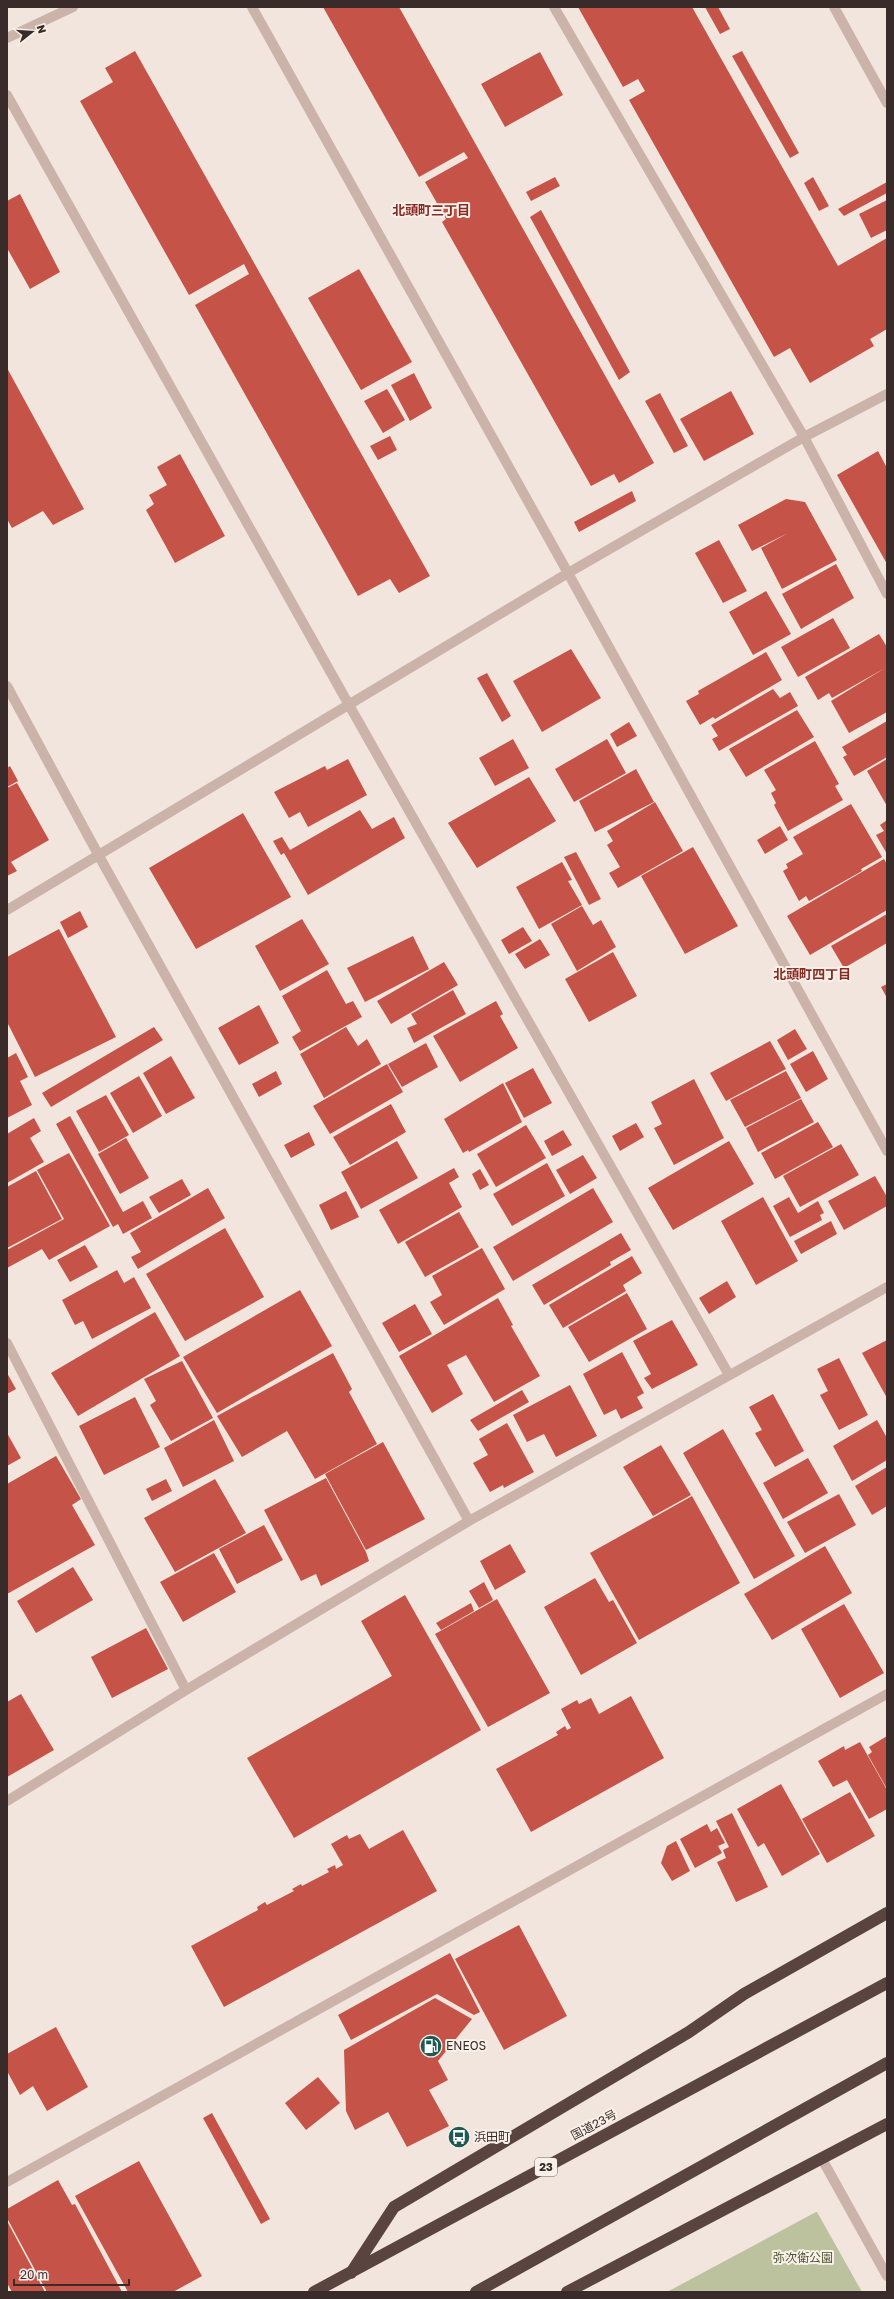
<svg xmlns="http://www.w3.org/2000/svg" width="894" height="2299" viewBox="0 0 894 2299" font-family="'Golos Text','Noto Sans JP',sans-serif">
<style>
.green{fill:#bbc29d}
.building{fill:#c55348}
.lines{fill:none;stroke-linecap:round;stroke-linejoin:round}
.minor{stroke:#cbb3a9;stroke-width:10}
.highway{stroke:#594440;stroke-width:12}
.labels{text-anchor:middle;stroke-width:4;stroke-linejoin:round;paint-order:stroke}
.shield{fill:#faf0ea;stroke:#726663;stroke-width:1}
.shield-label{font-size:11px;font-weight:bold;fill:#382b29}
.poi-label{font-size:12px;fill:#382b29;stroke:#faf0ea;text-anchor:start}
.street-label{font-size:12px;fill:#382b29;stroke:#faf0ea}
.park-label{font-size:12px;fill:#4d562d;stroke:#faf0ea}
.neighbourhood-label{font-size:13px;font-weight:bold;fill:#872b22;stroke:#faf0ea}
</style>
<rect width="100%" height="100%" fill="#f2e5dd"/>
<path class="green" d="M817,2212l45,80h-195l149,-80z"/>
<path class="building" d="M323,7h76l255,456 -35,20 -5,-9 -23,12 -149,-264 4,-3 -21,-37 43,-24 -4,-6 -45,25z
M578,7h114l146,259 49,-28v91l-17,10 4,7 -64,37 -20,-35 -16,9 -145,-257 16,-9 -7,-12 -15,8z
M705,7h13l12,22 -10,5z
M135,51l295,525 -31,17 -9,-14 -32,17 -163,-291 54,-31 -5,-10 -55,31 -109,-194 33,-19 -8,-14z
M742,51l57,102 -9,5 -58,-102z
M540,52l23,43 -58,32 -24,-43z
M555,177l5,9 -29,15 -5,-9z
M813,177l16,29 -10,5 -15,-28z
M887,182v11l-43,23 -6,-7z
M20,194l40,78 -30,17 -23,-41v-47z
M887,200v30l-16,8 -12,-24z
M541,210l89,162 -11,8 -89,-163z
M359,269l53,93 -51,28 -53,-92z
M7,368l77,141 -31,16 -10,-14 -31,17 -5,-9z
M414,373l18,35 -22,13 -19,-36z
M387,389l18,31 -22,13 -19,-32z
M731,391l23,43 -50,27 -24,-42z
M660,393l28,53 -14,7 -29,-52z
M390,436l7,14 -19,10 -8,-14z
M878,451l9,17v96l-50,-89z
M180,454l45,82 -50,27 -29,-53 8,-6 -5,-9 18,-10 -10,-18z
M632,491l4,10 -57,31 -5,-10z
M786,499l19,3 32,58 -55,29 -21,-41 27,-15 -36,18 -14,-26z
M719,540l28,51 -24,12 -28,-50z
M836,564l18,34 -53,31 -19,-35z
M766,591l25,43 -38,21 -24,-43z
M833,618l17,30 -52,29 -17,-30z
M879,634l8,13v65l-38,21 -18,-32 54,-33 -53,30 -3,-5 -11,7 -13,-23z
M571,649l30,49 -59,34 -29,-51z
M766,652l16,28 -67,39 -2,-2 -13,8 -14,-24 13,-7 -1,-3z
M487,673l24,43 -9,6 -25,-44z
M773,689l7,9 10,-6 8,14 -79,45 -7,-12 6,-3 -7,-11z
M797,710l17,27 -68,40 -17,-28z
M887,721v36l-33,19 -11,-19 4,-2 -5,-8z
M629,722l8,14 -20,11 -7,-13z
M513,739l16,29 -34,18 -16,-28z
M607,739l19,34 -52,29 -19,-33z
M815,741l24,43 -4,2 8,14 -55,31 -14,-26 2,-2 -5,-10 5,-3 -12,-20z
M348,759l19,36 -59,32 -8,-15 -11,6 -15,-26 51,-26 2,4z
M887,759v47l-20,-35z
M10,766l8,15 -11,6v-19z
M636,769l18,33 -59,30 -16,-31z
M529,777l27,44 -79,47 -29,-45z
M17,783l32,57 -38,22 6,9 -10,5v-88z
M655,802l28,49 -65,37 -9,-15 11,-6 -13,-22 6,-4 -6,-10z
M851,804l31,53 -21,12 1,2 -53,30 -3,-5 -7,5 -16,-30 5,-3 -2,-4 17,-10 -10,-17z
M360,810l12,19 22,-12 11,21 -97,57 -24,-42 -3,2 -8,-14 9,-4 8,13z
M243,813l48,84 -95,52 -47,-81z
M887,820v34l-11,-19 8,-4 -4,-6z
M780,826l8,14 -23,14 -8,-14z
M693,847l45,79 -53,28 -44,-78z
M576,852l25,47 -12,6 -25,-48z
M884,859l3,5v46l-77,45 -23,-39z
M562,862l10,18 -4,1 14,24 -43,24 -23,-42z
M582,906l11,19 8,-5 15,27 -39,24 -26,-47z
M80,911l8,16 -20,11 -8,-16z
M887,914v29l-43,25 -13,-22z
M302,919l27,45 -49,27 -25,-45z
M523,927l9,14 -23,13 -8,-14z
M59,929l57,108 -81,40 -28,-55v-65z
M413,936l16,33 -64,33 -18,-34z
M540,939l10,16 -25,14 -10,-15z
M613,952l24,44 -48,26 -24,-43z
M444,962l14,23 -67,39 -14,-23z
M327,970l19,34 7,-3 9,16 -62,34 -8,-14 9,-6 -19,-35z
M887,984v14l-6,-11z
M453,990l13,24 -52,29 -7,-15 10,-4 -6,-10z
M496,1001l7,13 -3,2 18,32 -58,34 -27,-46z
M259,1005l20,38 -40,22 -21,-37z
M154,1027l9,13 -112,67 -9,-14z
M346,1027l12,19 9,-7 14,25 -57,34 -24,-44z
M795,1029l12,20 -19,11 -11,-20z
M770,1041l16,28 -60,32 -16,-28z
M426,1043l12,24 -36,20 -14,-23z
M813,1051l15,28 -22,13 -16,-28z
M16,1053l12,24 -8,4 12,24 -25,13v-60z
M171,1056l24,42 -29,16 -23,-41z
M387,1064l16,28 -73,42 -17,-28z
M533,1068l19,35 -28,15 -19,-35z
M276,1071l6,13 -23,13 -7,-13z
M786,1071l15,27 -56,29 -15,-27z
M139,1076l23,40 -29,17 -23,-40z
M694,1079l30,59 -50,27 -20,-37 8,-4 -11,-22z
M503,1083l19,39 -53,30 -1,-2 -5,3 -19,-34z
M106,1095l23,40 -30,17 -23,-41z
M801,1099l13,23 -56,30 -12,-24z
M391,1104l15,28 -56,33 -17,-28z
M70,1116l53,96 20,-11 9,17 -29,16 -5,-10 -5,3 -57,-103z
M34,1118l7,13 -11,7 14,24 -37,21v-49z
M818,1122l15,25 -58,32 -14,-26z
M636,1123l8,14 -24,14 -8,-15z
M526,1125l20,33 -50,29 -19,-33z
M563,1130l9,15 -20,11 -8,-15z
M309,1132l6,13 -24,13 -7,-13z
M126,1138l23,40 -29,16 -22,-40z
M397,1141l21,37 -57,31 -20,-37z
M729,1141l25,43 -81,46 -25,-42z
M841,1144l18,31 -59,32 -17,-31z
M69,1153l41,73 -61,34 -7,-11 -35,19v-18l57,-31 -27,-49z
M583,1155l14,23 -27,16 -14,-24z
M547,1163l18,33 -53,30 -19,-32z
M454,1168l5,9 -10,6 13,24 -64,37 -19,-34z
M480,1169l9,16 -9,5 -8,-16z
M36,1171l26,48 -55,29v-61z
M875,1176l12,21v9l-43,24 -16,-29z
M182,1179l9,16 -32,18 -10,-16z
M208,1188l17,30 -87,51 -7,-12 10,-5 -11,-19z
M593,1188l20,34 -100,59 -20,-34z
M346,1191l13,26 -28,13 -12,-25z
M763,1197l35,64 -42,24 -35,-64z
M789,1197l9,16 20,-12 6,12 -4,2 2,5 -32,17 -17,-31z
M459,1212l20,35 -54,30 -20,-35z
M831,1221l6,13 -36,20 -7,-13z
M225,1228l39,69 -79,44 -39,-67z
M621,1233l10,17 -21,12 1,3 -67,40 -12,-20z
M85,1245l13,22 -28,15 -13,-22z
M482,1248l23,41 -61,36 -14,-23 12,-7 -10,-19z
M632,1256l10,17 -19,12 3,6 -63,37 -14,-23z
M117,1270l7,13 10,-6 17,31 -59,31 -9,-18 -8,4 -13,-25z
M727,1281l9,16 -27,17 -10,-16z
M300,1290l32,56 -115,67 -34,-56z
M627,1293l20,36 -58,33 -21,-35z
M498,1298l15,27 -2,1 29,50 -46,26 -28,-47 -19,10 16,29 -31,19 -33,-57z
M415,1304l17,30 -33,18 -17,-29z
M155,1312l25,44 -102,60 -27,-43z
M672,1320l26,45 -46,24 -8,-11 7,-4 -18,-33z
M887,1340v58l-25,-45z
M622,1352l22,41 -7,4 6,11 -22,11 -5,-10 -12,6 -21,-41z
M333,1353l19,36 -3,3 28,52 -62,35 -28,-48 -45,26 -25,-41z
M839,1358l29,57 -29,15 -19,-35 8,-4 -11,-22z
M182,1361l31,57 -42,23 -21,-36 6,-4 -12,-22z
M7,1373l9,16 -9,5z
M570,1385l27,51 -41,21 -12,-23 -17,8 -14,-27z
M522,1390l7,12 -51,29 -8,-11z
M773,1394l31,57 -29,16 -20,-34 7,-3 -13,-23z
M135,1397l25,50 -56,28 -25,-49z
M214,1420l20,41 -51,26 -19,-39z
M877,1420l10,18v22l-35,21 -19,-35z
M507,1423l27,49 -30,16 -1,-3 -13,7 -17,-29 15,-8 -9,-16z
M723,1429l72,127 -41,23 -71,-126z
M7,1433l14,25 -14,8z
M383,1442l42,77 -59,31 -41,-76z
M661,1445l30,50 -38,21 -30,-49z
M56,1456l25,43 -9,6 23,40 -88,49v-110z
M808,1458l20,35 -45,26 -20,-36z
M887,1467v39l-15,9 -17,-29z
M326,1478l40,74 3,9 -48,25 -5,-12 -15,7 -37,-71z
M166,1479l6,12 -20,10 -6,-12z
M215,1479l31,54 -71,39 -31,-54z
M839,1494l17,31 -51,28 -18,-31z
M692,1496l48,87 -101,57 -49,-87z
M264,1525l19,35 -46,24 -18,-35z
M510,1544l16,28 -31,18 -15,-29z
M825,1546l27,47 -80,47 -28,-46z
M214,1553l22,39 -53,30 -23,-40z
M73,1567l20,33 -57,33 -19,-32z
M595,1578l14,24 4,-2 24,43 -56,32 -37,-68z
M484,1582l9,18 -14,8 -10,-17z
M405,1595l76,135 -187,108 -47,-80 145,-82 -31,-55z
M497,1599l53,94 -62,34 -53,-93z
M471,1603l3,8 -33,19 -5,-7z
M844,1604l40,69 -44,25 -39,-69z
M146,1628l22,41 -56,29 -21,-41z
M21,1694l33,56 -47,27v-75z
M631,1696l33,62 -133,74 -35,-63 62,-34 -2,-3 9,-6 2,4 4,-2 -10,-19 16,-9 2,4 12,-6 8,16z
M887,1736v53l-19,-34 4,-3 -3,-5z
M860,1742l27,48v19l-18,10 -22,-39 -14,7 -15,-26 26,-15 1,4z
M781,1784l39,70 -38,22 -18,-33 -6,4 -21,-38z
M850,1792l25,44 -48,27 -25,-44z
M732,1813l36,74 -32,15 -19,-40 9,-4 -3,-8 6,-3 -13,-26z
M707,1824l4,8 6,-4 8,15 -7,3 4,7 -27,15 -15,-29z
M403,1830l34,61 -213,116 -33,-61 67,-36 -1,-3 8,-5 2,3 27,-14 -2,-2 9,-5 1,2 27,-14 -2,-3 8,-4 1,4 7,-4 -12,-21 16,-9 2,4 11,-5 9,15z
M676,1841l14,30 -18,10 -11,-18 6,-17z
M519,1925l48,91 -63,34 -49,-91z
M450,1953l30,59 -6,3 -37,-21 -86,46 -13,-25z
M435,1998l37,21 -34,42 10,19 -19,10 20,36 -42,21 -19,-35 -33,18 -9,-19 -2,-61z
M56,2027l32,60 -41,24 -14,-25 -13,9 -13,-24v-17z
M318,2077l22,26 -34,27 -21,-27z
M212,2113l58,106 -9,5 -58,-106z
M139,2161l63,115 -29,16h-45l-53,-96z
M58,2180l14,25 3,-1 47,88h-75l-40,-74v-9z
M7,2221l38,71h-33l-5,-9z"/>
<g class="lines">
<path class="minor" d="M252,7l316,566 319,578
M554,7l250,430 83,157
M834,7l53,96
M7,38l66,-31
M7,95l342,610 380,670
M7,686l92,170 370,665
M7,910l561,-337 236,-136 83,-43
M7,1343l179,347
M7,1801l179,-111 283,-169 418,-234
M822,2159l65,117
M7,2182l880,-488"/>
<path class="highway" d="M351,2273l43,-66 295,-175 55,-38 143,-81
M314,2292l573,-309
M476,2292l411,-229
M567,2292l320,-168"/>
</g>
<defs>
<g id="fuel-disc" transform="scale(1.15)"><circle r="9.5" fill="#1e5954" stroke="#faf0ea"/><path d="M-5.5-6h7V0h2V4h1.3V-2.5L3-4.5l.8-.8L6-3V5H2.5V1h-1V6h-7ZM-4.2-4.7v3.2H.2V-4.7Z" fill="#fff"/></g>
<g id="bus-disc" transform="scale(1.15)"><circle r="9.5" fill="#1e5954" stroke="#faf0ea"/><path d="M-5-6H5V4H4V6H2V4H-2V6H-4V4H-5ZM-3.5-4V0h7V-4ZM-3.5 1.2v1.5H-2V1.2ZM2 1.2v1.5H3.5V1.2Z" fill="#fff"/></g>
</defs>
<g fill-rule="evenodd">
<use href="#fuel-disc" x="431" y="2046"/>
<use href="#bus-disc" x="459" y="2137"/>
</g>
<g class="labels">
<rect class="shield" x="535" y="2158" width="22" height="18" rx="3"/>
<g class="shield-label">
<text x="546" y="2171">23</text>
</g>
<g class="poi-label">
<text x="446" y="2050">ENEOS</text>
<text x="474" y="2141">浜田町</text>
</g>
<g class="street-label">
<text transform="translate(594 2125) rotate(-28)" y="4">国道23号</text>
</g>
<g class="park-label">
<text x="803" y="2262">弥次衛公園</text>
</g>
<g class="neighbourhood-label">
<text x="431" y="215">北頭町三丁目</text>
<text x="812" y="979">北頭町四丁目</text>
</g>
</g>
<rect width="894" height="2299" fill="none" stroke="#382b29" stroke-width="16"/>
<g transform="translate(32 32) rotate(73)" stroke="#faf0ea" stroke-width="3" paint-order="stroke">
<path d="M0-3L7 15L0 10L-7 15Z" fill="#382b29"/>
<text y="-6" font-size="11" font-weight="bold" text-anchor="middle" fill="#382b29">N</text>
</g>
<path d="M14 2279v6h115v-6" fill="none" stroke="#382b29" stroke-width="2"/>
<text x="20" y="2279" font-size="12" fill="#382b29" stroke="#faf0ea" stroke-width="3" paint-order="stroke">20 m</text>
</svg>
